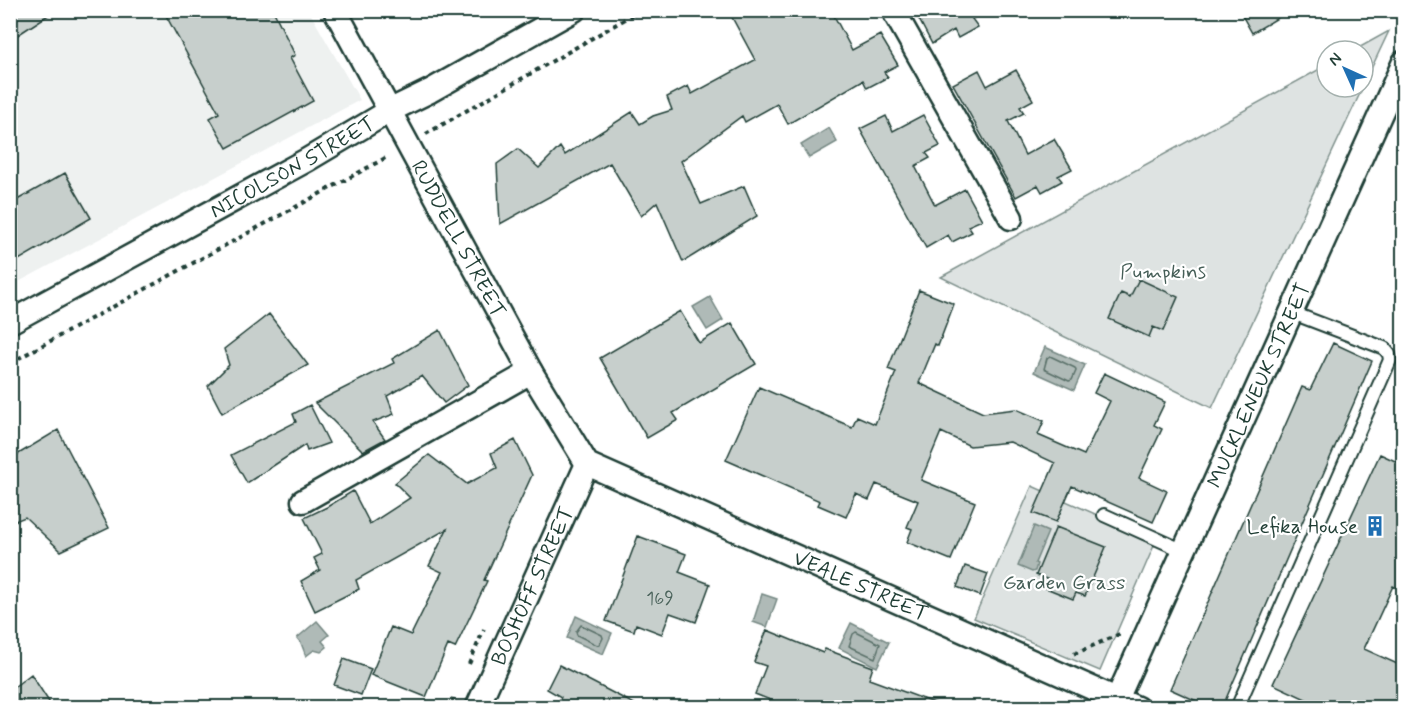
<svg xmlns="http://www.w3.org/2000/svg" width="1414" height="718" viewBox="0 0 1414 718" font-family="Mynerve,sans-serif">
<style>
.built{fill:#eef1f0}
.green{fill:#dee3e2;stroke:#7e908b;stroke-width:1.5}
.water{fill:#afbab7;stroke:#758883;stroke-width:1.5}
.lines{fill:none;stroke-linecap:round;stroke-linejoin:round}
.shore{stroke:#596f68;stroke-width:1.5}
.building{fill:#c7cfcc;stroke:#1f3d34;stroke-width:1.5}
.service-casing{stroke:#1f3d34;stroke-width:16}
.minor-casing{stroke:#1f3d34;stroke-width:27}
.path{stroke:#1f3d34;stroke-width:4;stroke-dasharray:4.5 4.5;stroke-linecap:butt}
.service{stroke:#fff;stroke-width:12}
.minor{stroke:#fff;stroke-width:22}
.labels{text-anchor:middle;stroke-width:4.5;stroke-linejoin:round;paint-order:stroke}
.number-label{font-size:18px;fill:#49625a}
.street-label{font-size:21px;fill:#1f3d34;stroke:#fff}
.park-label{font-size:21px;fill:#455e57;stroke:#fff}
.poi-label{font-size:21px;fill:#1f3d34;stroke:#fff;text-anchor:end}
</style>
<rect width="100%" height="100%" fill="#fff"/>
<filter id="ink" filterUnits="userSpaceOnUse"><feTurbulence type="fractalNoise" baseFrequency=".0167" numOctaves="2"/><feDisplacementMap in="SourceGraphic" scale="12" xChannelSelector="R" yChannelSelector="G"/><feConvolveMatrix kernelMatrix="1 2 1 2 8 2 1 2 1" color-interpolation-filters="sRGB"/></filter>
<g filter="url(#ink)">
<path class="built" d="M11,11h298l51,89 -349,186z"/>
<path class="green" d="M1389,31l-26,55v-35h-10z
M1327,65v22h36l-151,321 -271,-131z
M1032,486l124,55 -56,130 -126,-53z"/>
<path class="water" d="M829,128l8,14 -28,16 -8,-13z
M710,297l13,23 -16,10 -14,-23z
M1045,347l40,18 -11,25 -40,-18z
M1034,526l14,6 -13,31 2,1 -2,7 -3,1 -14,-6z
M762,594l15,5 -10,28 -14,-5z
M576,616l36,17 -9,21 -36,-16z
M317,621l12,14 -7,6 5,6 -6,5 -7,-2 -8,6 -5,-13 -4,-5z
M851,623l38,19 -12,25 -38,-19z"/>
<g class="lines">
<path class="shore" d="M1050,356l25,12 1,3 -4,9 -3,1 -25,-12 3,-11z
M581,625l21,10 1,3 -3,6 -3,1 -20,-10 -1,-3z
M856,632l24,12 -5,14 -26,-12 4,-12z"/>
</g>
<path class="building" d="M10,10h46l-46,30z
M163,10h110l22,45 -5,3 23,43 -86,47 -17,-30 9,-5z
M728,10h103l21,40 28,-15 18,30 -14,7 4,5 -21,11 -4,-8 -75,44 -11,-20 -32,18 -3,-6 -61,45 20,43 43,-18 13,30 -74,46 -26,-60 -16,14 -31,-53 -110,61 -3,-60 21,-15 21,19 21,-21 5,8 67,-43 8,12 13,-8 19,-6 -5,-13 21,-11 4,8 63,-34z
M914,10h73l-15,9 6,8 -20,11 -4,-8 -22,14z
M1239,10h52l-39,23z
M979,70l8,16 29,-16 17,30 -13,7 4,6 -16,8 17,34 29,-16 18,30 -14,7 4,5 -20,11 -4,-7 -22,12 -63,-113z
M923,115l17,31 -14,7 4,5 -15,8 20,39 30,-16 17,31 -14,6 4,6 -20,10 -4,-7 -22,13 -66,-119 26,-13 7,15z
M65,173l26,45 -81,47v-61z
M1139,279l39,18 -15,34 -10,-4 -4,10 -40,-18 12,-26 9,4z
M919,290l35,14 -16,42 -3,-2 -16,39 64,30 33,-4 28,12 -6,14 46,20 26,-54 -16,-8 10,-20 61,29 -11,23 8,4 -23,49 28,13 -14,31 -81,-36 -16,36 -23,-9 22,-50 -45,-21 -40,4 -29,-14 -20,48 54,22 -24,58 -44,-18 5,-13 -5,-2 11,-26 -42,-17 -7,16 -13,-6 -10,23 -28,-12 2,-4 -94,-41 33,-73 93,40 5,-11 18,8 21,-52 -8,-3z
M680,311l19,32 33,-20 24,41 -83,49 5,7 -31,18 -47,-80z
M269,314l39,51 -86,48 -14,-27 21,-21 -5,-16z
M440,330l28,55 -24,18 -22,-27 -35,20 7,18 -21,8 12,17 -22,12 -48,-48 79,-40 -2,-4z
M1333,343l39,18 -150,347h-10l-42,-19 132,-302 8,3z
M310,405l19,38 -22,8 -2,-6 -58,38 -16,-28 65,-33 -3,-8z
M58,430l51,98 -48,23 -36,-34 -15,6v-64z
M515,440l17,35 -48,105 3,1 -32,67 -7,-3 -22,52 -55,-22 20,-48 20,8 31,-63 -13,-6 18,-37 -91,51 3,9 -44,22 -14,-30 19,-11 -6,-12 8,-4 -18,-36 23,-11 26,-16 17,33 40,-26 -15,-15 34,-28 38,29 30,-16 -6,-15z
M1380,454l24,11v126l-11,-5 -29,63 40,18v41h-79l-52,-24z
M1056,527l50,20 -21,49 -9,-3 -3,6 -27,-11 3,-8 -13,-5z
M638,536l48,18 -7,18 31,12 -14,38 -26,-9 -8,21 -26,-10 -2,7 -28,-10z
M965,566l23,8 -8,22 -23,-9z
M767,630l56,23 2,-4 48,18 -4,12 71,26v3h-150l-35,-14 11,-28 -12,-4z
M344,659l27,10 -10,26 -27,-10z
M559,665l83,43h-86l5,-11 -14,-8z
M31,674l22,34h-43v-18z"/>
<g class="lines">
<g class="service-casing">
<path id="service" d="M1104,515l80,36
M1237,708l153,-348 -1,-6 -5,-6 -94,-36"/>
</g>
<g class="minor-casing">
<g id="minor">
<path id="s1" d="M335,10l196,362 56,92 550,244"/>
<path d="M893,10l118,208"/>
<path id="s2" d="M10,322l297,-162 84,-50 39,-19 144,-81"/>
<path d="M303,501l228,-129"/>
<path id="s3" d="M477,708l110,-244"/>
<path id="s4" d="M1113,708l291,-646"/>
</g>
</g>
<path class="path" d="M1400,39l4,-7
M426,134l215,-124
M10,363l379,-207
M1074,654l48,-21
M469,664l15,-35
M449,708l4,-10"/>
<use href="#service" class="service"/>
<use href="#minor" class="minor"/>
</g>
</g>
<defs>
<g id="building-bare" transform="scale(1.62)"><path d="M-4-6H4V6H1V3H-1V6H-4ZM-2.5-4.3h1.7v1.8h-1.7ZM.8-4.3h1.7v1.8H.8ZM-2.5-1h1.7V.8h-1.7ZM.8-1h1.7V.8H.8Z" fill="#1f6fb2" stroke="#fff" stroke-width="2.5" paint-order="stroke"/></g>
</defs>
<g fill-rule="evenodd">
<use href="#building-bare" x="1375" y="526"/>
</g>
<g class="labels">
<g class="number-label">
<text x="660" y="604">169</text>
</g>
<g class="street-label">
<text dy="7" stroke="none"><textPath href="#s2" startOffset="322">NICOLSON STREET</textPath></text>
<text dy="7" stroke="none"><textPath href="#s1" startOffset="260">RUDDELL STREET</textPath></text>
<text dy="7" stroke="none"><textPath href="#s4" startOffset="354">MUCKLENEUK STREET</textPath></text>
<text dy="7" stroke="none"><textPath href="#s3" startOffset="134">BOSHOFF STREET</textPath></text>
<text dy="7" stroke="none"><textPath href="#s1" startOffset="819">VEALE STREET</textPath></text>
</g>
<g class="park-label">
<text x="1163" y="278">Pumpkins</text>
<text x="1064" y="589">Garden Grass</text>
</g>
<g class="poi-label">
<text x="1358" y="533">Lefika House</text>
</g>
</g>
<rect width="1414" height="718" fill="none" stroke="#fff" stroke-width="36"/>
<rect x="18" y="18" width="1378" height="682" fill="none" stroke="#1f3d34" stroke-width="2" filter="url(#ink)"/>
<g transform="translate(1345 69) rotate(315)"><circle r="28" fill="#ffffff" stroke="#a5b1ae" stroke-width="1.5"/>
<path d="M0-4.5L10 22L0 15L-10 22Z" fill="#1f6fb2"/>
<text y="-9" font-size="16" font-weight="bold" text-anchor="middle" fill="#1f3d34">N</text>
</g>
</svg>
